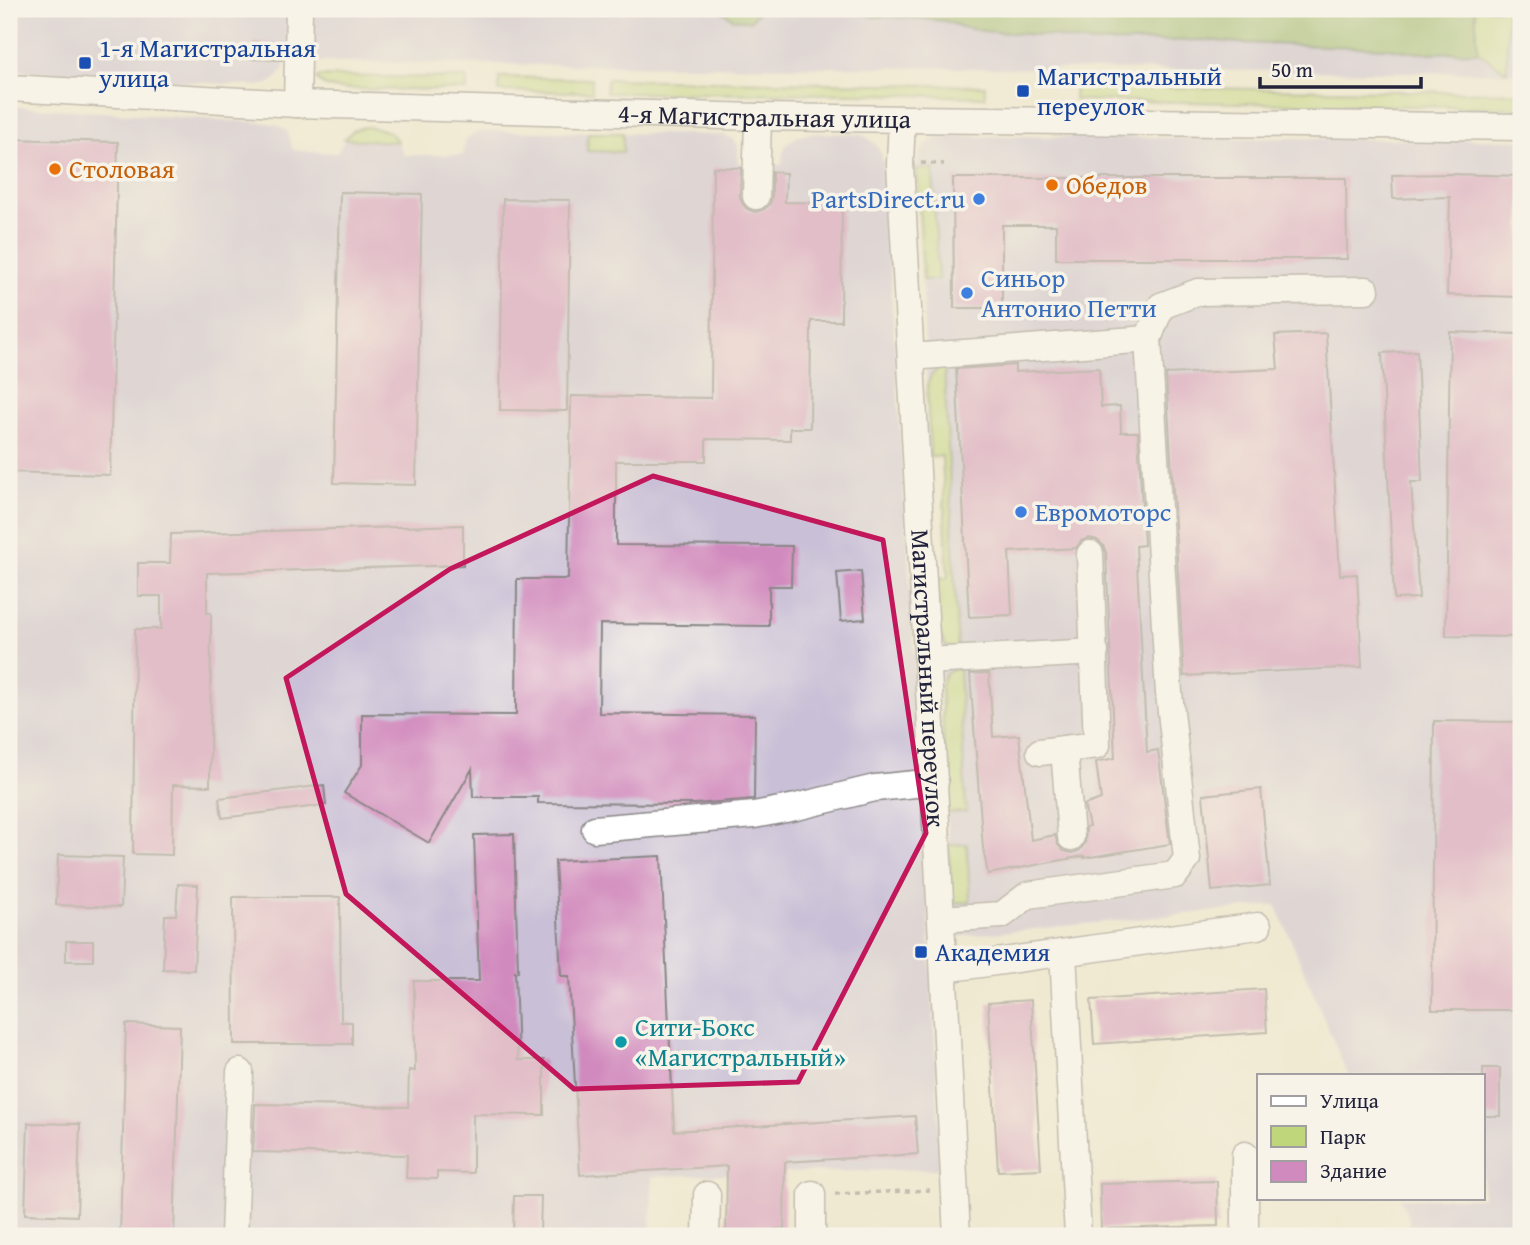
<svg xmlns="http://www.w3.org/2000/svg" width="1530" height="1245" viewBox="0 0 1530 1245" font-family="'Gentium Book Plus',serif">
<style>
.industrial{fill:#c9bfd7}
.green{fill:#bfd67a;stroke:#707c5a;stroke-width:2}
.forest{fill:#97b76a;stroke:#5c6c52;stroke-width:2}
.building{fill:#d18abe}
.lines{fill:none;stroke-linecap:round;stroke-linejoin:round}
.minor-casing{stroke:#898686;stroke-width:29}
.path{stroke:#898686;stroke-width:3.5;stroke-dasharray:5 5;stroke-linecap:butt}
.minor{stroke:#fff;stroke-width:26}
.marked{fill:none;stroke:#c2185b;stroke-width:5;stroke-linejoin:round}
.transit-dot{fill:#1a4fb4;stroke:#f7f3e8;stroke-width:2.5}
.food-dot{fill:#e8710a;stroke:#f7f3e8;stroke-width:2.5}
.shop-dot{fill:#3f7fe0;stroke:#f7f3e8;stroke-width:2.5}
.culture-dot{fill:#0f9aa8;stroke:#f7f3e8;stroke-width:2.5}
.labels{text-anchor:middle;stroke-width:7;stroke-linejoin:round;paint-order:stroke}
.transit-label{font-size:26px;fill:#164399;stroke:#f7f3e8;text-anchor:start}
.street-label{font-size:26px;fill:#22223b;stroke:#f7f3e8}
.food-label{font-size:26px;fill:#c56008;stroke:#f7f3e8;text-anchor:start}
.shop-label{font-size:26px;fill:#366cbe;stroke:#f7f3e8;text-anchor:start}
.culture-label{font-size:26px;fill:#0d838f;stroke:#f7f3e8;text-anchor:start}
</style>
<rect width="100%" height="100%" fill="#f7f3e8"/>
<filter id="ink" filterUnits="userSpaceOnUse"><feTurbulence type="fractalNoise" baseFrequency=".0143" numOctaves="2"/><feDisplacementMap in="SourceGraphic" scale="14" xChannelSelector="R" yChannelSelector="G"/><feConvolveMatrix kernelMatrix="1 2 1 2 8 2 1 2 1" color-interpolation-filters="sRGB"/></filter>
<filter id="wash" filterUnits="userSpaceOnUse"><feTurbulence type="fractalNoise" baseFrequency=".00686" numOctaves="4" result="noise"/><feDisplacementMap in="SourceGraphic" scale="28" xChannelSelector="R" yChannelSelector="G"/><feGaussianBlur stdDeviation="1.57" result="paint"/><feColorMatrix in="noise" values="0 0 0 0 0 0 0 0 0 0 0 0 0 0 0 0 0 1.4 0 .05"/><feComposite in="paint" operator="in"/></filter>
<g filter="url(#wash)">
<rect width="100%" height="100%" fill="#f0e9d2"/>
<path class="industrial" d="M9,9h1512v64l-1048,-9 -188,-3 -2,9 -5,7 -10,7 -11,2 -248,-16z
M9,106l257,17 11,2 10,6 6,19 18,2 26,1 9,-16 8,-7 10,-3 15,1 10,3 6,6 9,18h59l2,-13 5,-6 8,-4 8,-1 237,4 11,4 4,6v18l44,2 1,-12 3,-8 10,-8 13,-4 49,1 10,4 8,7 5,8 2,10 39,619 19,387 -289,7 -1,60h-642z
M950,136l571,4v1096h-112v-17l-9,-21h83v-123h-135l-72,-170 -323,32 -17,-358 12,-1 -6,-122 -12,1 -13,-294 3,-10 7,-9 11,-6z"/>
<path class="green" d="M1475,9h32v63l-29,-20z
M320,76l147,2v12l-128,-1c-9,-1 -17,-3 -23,-10z
M499,77l93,2v13l-93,-1z
M607,79l378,7v11l-118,-3 -261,-1z
M1075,86l446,7v15l-447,-8z
M364,127c15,1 26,2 34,15l-54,-3 10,-9z
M588,133h35v19l-36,-1z
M917,169h16l5,111h-15z
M944,365l14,286 -12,-5 -7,-13 -3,-54 12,-1 -6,-122 -12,1 -3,-67c1,-13 6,-18 17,-25z
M959,666l7,146 -19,1 -6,-128c2,-11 8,-14 18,-19z
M967,844l3,58 -19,1 -2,-58z"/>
<path class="forest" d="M719,9h42l-11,12 -17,-2z
M856,9h619l3,43 -59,1 -32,-5 -148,-5 -35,-3 -111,3 -20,-2 -19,-5 -72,-5 -20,-4 -17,-6 -53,-5 -18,1 -18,-6z"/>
<g id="blocks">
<path class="building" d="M253,42l30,2 -1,16 -30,-1z
M9,139l109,3 -8,333 -101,-3z
M713,167l28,1 -1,28 2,7 5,6 8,3 9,-3 6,-5 2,-8v-24l14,1 -1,29 57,1 -1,118h-30l-1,107h-20v12l-84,-1v22h-90v84l176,1 -1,40h-22v40l-169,-2 -1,89 156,2 -1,84 -59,5 -157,-1v-6h-65l-1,-28 -43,74 -85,-50 18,-28v-51l154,1 1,-136h51l3,-183 140,2z
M1450,174l71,2v121l-74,-2 3,-98 -57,2 -1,-24z
M953,178h393l1,81h-291v-34h-54v83h-48z
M340,192l82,2 -6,291 -82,-2z
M503,199l67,1 -3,211 -67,-1z
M1450,332l71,2v303l-75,-1z
M1326,333l14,242 17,-1 5,93 -178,9 -18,-302 112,-5 -3,-34z
M1417,351l5,131h-11l8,116 -25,1 -12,-246z
M1015,365v7l84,-4 2,39 19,-1 1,26h17l6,113 -8,1 11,206 11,-2 12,94 -86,14v-2l-96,18 -5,-26 -13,-174 19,-1 4,64 26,-2 12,105 24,-5 3,10 6,6 9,2 7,-3 5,-7 1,-16 3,-1 -5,-21 17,-6 -5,-37 19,-4 -9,-205 -3,-8 -6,-5 -8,-2 -8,3 -5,7 -67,4 3,63 -43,2 -13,-248z
M463,525v40l-256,8v40h4l-1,173 -37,-1 -1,70 -39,-1 2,-225h26v-33h-23v-33h32l1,-29z
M861,571l4,48 -24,2 -4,-48z
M1434,721l87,1v288h-89z
M324,785l2,20 -104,13 -3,-20z
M1261,789l9,96 -58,6 -9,-96z
M514,834l4,138h-3l3,88h26v55l-71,-1v59l-36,-1v7l-31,-1 1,-23 -154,-3 2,-48 153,3 1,-37 6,1 -1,-90h65l-5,-146z
M58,855l65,2 -2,50 -65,-2z
M661,856l13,275 241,-15 3,38 -133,8 -1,67h-8v7h-50l1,-70 -147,9 -11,-199h-8l-6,-115z
M178,884l20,1 -4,85 -31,-1 2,-54h11z
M233,897h107l1,125h11v22h-118z
M66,941h27v20h-27z
M1264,989l3,43 -173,12 -3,-44z
M1031,1000l10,169 -43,2 -10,-168z
M126,1024l54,2 -6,210h-54z
M1483,1068h17v48h-17z
M28,1123l52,1 -3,92 -52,-2z
M1217,1181l1,45 -117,3 -1,-45z
M514,1196h27l-1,40h-27z"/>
</g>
</g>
<g filter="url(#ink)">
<use href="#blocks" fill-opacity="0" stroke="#898686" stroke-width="2"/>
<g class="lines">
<g class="minor-casing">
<g id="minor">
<path id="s1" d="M9,88l288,16 461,13 763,10"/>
<path d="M297,104l2,-95"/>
<path id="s2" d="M902,119l-2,44c20,358 40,715 57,1073"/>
<path d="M756,196l2,-79"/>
<path d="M911,357l237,-18"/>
<path d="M927,661l168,-9"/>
<path d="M1064,749l7,88"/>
<path d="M1040,752l57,-7 -7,-191"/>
<path d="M595,829l159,-14 42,-8 79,-19 60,-6"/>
<path d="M941,919l61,-4 26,-20 147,-20 12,-16 -18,-166 -21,-354 13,-33 37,-14 168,-2"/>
<path d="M1063,953l15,283"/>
<path d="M944,969l314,-43"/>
<path d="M1245,1155v81"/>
<path d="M812,1194v42"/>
<path d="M234,1236l6,-164"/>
<path d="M706,1236l1,-41"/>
</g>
</g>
<path class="path" d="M921,163l23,1
M835,1194l96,-4"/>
<use href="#minor" class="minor"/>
</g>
</g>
<path d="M0 0H1530V1245H0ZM653,476l230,64 43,293 -128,249 -224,7 -228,-195 -60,-216 164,-109z" fill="#f0e9d2" fill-opacity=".55" fill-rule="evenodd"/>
<path class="marked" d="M653,476l230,64 43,293 -128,249 -224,7 -228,-195 -60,-216 164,-109z"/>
<g class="transit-dot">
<rect x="78" y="56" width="14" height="14" rx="3.5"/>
<rect x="1016" y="84" width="14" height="14" rx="3.5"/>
<rect x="914" y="945" width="14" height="14" rx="3.5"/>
</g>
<g class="food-dot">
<circle cx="55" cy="169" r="7"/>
<circle cx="1052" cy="185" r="7"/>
</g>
<g class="shop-dot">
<circle cx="979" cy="199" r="7"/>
<circle cx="967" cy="293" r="7"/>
<circle cx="1021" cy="512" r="7"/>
</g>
<circle class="culture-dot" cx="621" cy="1042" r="7"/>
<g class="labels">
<g class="transit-label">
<text x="99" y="57">1-я Магистральная<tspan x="99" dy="30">улица</tspan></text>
<text x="1037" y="85">Магистральный<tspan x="1037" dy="30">переулок</tspan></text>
<text x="935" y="961">Академия</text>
</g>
<g class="street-label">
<text dy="9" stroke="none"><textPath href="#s1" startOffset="756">4-я Магистральная улица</textPath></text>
<text dy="9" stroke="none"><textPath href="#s2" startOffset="560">Магистральный переулок</textPath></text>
</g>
<g class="food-label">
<text x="69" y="178">Столовая</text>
<text x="1066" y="194">Обедов</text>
</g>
<g class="shop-label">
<text x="965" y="208" text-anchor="end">PartsDirect.ru</text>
<text x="981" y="287">Синьор<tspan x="981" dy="30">Антонио Петти</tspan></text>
<text x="1035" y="521">Евромоторс</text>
</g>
<g class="culture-label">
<text x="635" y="1036">Сити-Бокс<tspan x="635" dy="30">«Магистральный»</tspan></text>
</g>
</g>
<rect width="1530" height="1245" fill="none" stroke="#f7f3e8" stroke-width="35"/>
<rect x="1257" y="1074" width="228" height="126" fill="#f7f3e8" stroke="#a29fa3" stroke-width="2"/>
<rect x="1271" y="1096" width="35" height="10" fill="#ffffff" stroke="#a29fa3" stroke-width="2"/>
<text x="1320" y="1108" font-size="21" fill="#22223b">Улица</text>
<rect x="1271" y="1126" width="35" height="21" fill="#bfd67a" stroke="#a29fa3" stroke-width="2"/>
<text x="1320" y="1144" font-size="21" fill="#22223b">Парк</text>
<rect x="1271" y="1161" width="35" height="21" fill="#d18abe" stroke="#a29fa3" stroke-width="2"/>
<text x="1320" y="1178" font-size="21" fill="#22223b">Здание</text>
<path d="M1260 77v10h161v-10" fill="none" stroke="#22223b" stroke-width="3.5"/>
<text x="1271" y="77" font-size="21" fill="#22223b" stroke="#f7f3e8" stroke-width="5" paint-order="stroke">50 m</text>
</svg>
